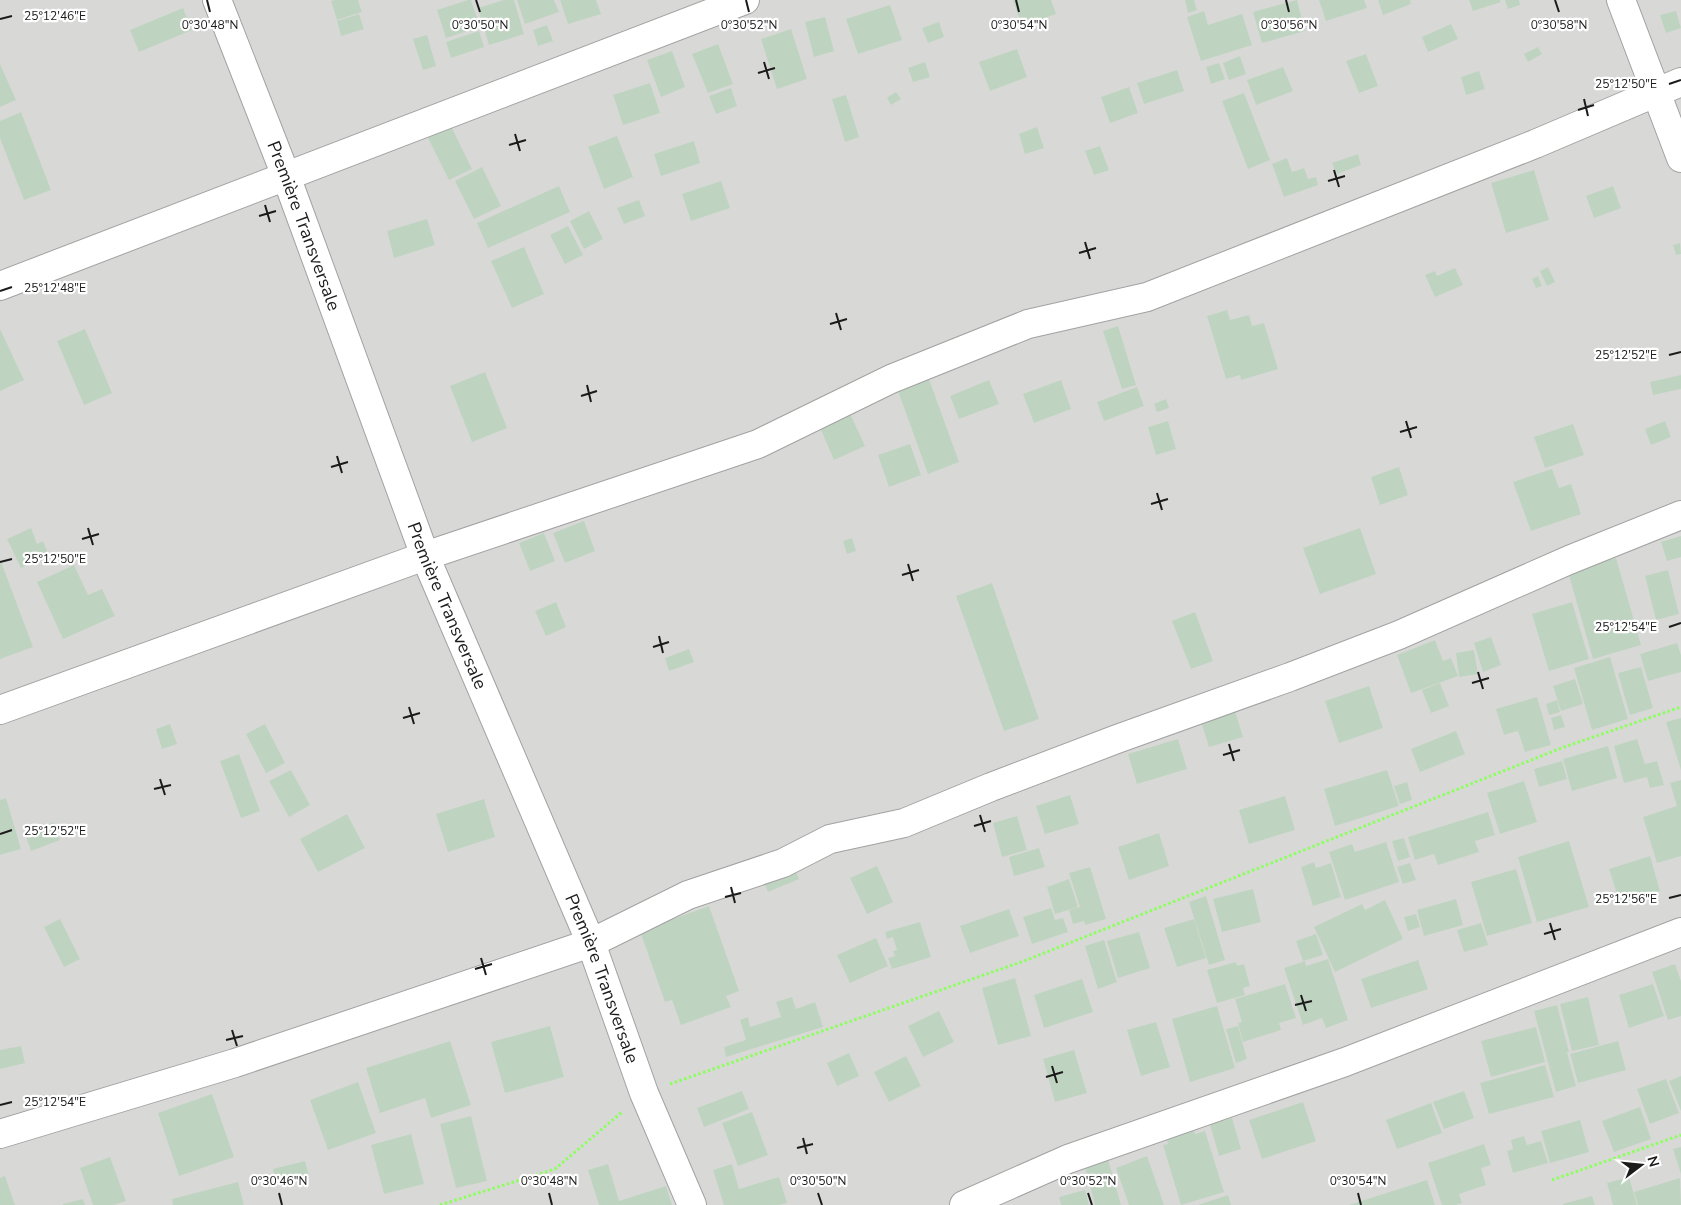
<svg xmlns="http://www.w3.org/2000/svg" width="1681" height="1205" viewBox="0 0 1681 1205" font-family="'Nunito Sans',sans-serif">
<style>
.residential{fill:#d8d9d7}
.building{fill:#bfd4c0}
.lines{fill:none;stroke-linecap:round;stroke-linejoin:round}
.minor-casing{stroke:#a2a2a2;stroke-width:30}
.tertiary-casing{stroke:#a2a2a2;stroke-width:30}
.path{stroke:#8cff5e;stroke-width:3;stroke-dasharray:2.5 2.5;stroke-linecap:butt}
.minor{stroke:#fff;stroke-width:28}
.tertiary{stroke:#fff;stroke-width:28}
.ticks{fill:none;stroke:#1b1b1b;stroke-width:2}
.labels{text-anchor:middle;stroke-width:4.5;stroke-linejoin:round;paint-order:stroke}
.street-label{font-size:18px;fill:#1b1b1b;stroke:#fff}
.ticks-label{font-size:12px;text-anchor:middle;fill:#1b1b1b;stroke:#fff;stroke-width:4.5;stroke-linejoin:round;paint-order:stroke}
</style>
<rect width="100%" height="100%" fill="#dfeee3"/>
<path class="residential" d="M0,0h1681v1205h-1681z"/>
<path class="building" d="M334,0h24l4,12 -25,8 -6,-19z
M468,0h3l9,27 -34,11 -9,-28z
M504,0h10l10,34 -35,11 -11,-37z
M517,0h37l5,12 -34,12z
M560,0h36l5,14 -33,10z
M1013,0h38l5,14 -34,12z
M1185,0h9l3,10 -9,3z
M1297,0l8,31 -43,12 -9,-31z
M1319,0h45l3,8 -41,13z
M1378,0h32l1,4 -28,11z
M1469,0h31l1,2 -28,9z
M1505,0h14l1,5 -12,4z
M890,5l12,35 -44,14 -12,-35z
M183,8l9,22 -53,22 -9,-22z
M1204,11l4,14 34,-11 10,31 -51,16 -14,-44z
M1676,11l5,17 -15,5 -6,-18z
M359,14l5,15 -23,7 -4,-15z
M825,17l9,34 -20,6 -9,-35z
M939,22l5,15 -16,6 -6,-15z
M1451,24l7,15 -30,13 -6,-15z
M547,25l6,16 -15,5 -5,-16z
M791,29l16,50 -30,10 -16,-50z
M479,31l5,16 -33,11 -5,-16z
M427,35l9,31 -13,4 -10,-31z
M718,44l15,40 -25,9 -16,-39z
M1538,47l4,7 -14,8 -4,-8z
M1017,49l10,28 -37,14 -11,-29z
M672,51l13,36 -24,10 -14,-37z
M1366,54l12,32 -19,7 -13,-32z
M1240,56l6,18 -17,6 -6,-17z
M925,62l5,15 -17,5 -5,-14z
M1219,63l6,16 -14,5 -5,-17z
M0,64l16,36 -16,7z
M1283,67l10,24 -37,14 -9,-25z
M1177,70l7,21 -40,13 -7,-21z
M1479,71l6,18 -19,6 -5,-18z
M650,83l10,30 -37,12 -10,-30z
M1129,87l9,26 -28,10 -9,-26z
M731,88l6,18 -21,8 -7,-18z
M896,92l5,7 -10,6 -4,-7z
M1244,93l26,67 -22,9 -26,-68z
M846,95l13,42 -14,5 -13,-43z
M21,112l30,78 -27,10 -24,-62v-17z
M451,126l21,43 -23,11 -21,-42z
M1037,127l7,21 -19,6 -6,-20z
M617,136l16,41 -29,12 -16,-42z
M694,141l6,22 -39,13 -7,-22z
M1100,146l9,24 -15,5 -9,-24z
M1358,154l3,11 -24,9 -5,-11z
M1287,158l5,14 12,-4 4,11 8,-2 2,8 -34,12 -12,-33z
M482,167l19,39 -27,13 -19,-38z
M1534,170l15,50 -43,13 -15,-50z
M721,181l9,27 -39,13 -9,-27z
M559,186l11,26 -82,36 -11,-25z
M1613,186l8,22 -27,10 -8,-22z
M639,200l6,16 -21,8 -7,-16z
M589,211l14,28 -19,10 -14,-28z
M427,219l8,26 -41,13 -7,-27z
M568,226l15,29 -18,9 -15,-29z
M1680,243l1,11 -5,1 -3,-10z
M524,247l20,47 -32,14 -21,-47z
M1548,267l7,15 -8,4 -7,-15z
M1455,268l8,17 -28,12 -10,-22 10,-4 2,5z
M1538,276l4,10 -6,2 -4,-9z
M1227,310l3,10 19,-5 3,11 12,-3 14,46 -37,11 -1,-5 -14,4 -19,-63z
M1118,326l18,59 -14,4 -19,-58z
M0,329l24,51 -24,11z
M85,329l27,64 -28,12 -27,-64z
M485,372l22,56 -35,14 -22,-56z
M1681,375v14l-28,6 -3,-13z
M929,379l30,83 -31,12 -30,-83z
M989,380l10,24 -40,15 -9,-23z
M1061,380l10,29 -37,14 -11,-29z
M1137,387l7,19 -40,15 -7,-19z
M1166,399l3,9 -12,4 -3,-8z
M848,409l17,37 -31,14 -16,-37z
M1168,421l8,28 -20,6 -8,-28z
M1665,421l6,16 -20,8 -6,-16z
M1573,424l11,31 -39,13 -11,-31z
M910,444l11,31 -32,12 -11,-32z
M1399,467l9,28 -28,10 -9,-28z
M1552,469l7,19 12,-4 10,30 -50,17 -18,-49z
M584,521l11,30 -30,12 -12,-30z
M31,528l6,16 6,-3 6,14 -28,13 -14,-29z
M1360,528l16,46 -56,20 -17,-46z
M544,533l11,28 -25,10 -11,-28z
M1681,536v21l-14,4 -6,-19z
M852,538l4,13 -9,3 -4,-13z
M1616,558l25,87 -48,14 -25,-87z
M0,559l33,88 -33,12z
M74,565l14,30 14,-6 13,27 -52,23 -26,-57z
M1668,570l11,44 -23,6 -11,-44z
M992,583l47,136 -35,12 -48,-135z
M556,602l10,25 -20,9 -11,-25z
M1572,602l17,57 -40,12 -17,-57z
M1195,612l18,49 -22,8 -19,-48z
M1491,637l10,28 -18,7 -9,-29z
M1435,640l8,21 8,-3 7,18 -47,17 -14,-38z
M1677,643l4,12v17l-33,9 -8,-27z
M689,649l5,13 -25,9 -4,-13z
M1474,650l4,24 -19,3 -3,-24z
M1610,657l18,62 -36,11 -18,-62z
M1641,667l12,41 -23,7 -12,-42z
M1575,679l8,25 -22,7 -8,-25z
M1440,683l9,23 -18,7 -9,-23z
M1369,686l14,42 -44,15 -14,-42z
M1537,697l14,48 -26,7 -7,-21 -14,4 -8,-26z
M1557,700l3,12 -11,3 -3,-11z
M1232,701l11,36 -34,10 -11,-35z
M1561,715l4,12 -11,3 -3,-12z
M1681,718v52l-15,-48z
M170,724l7,20 -15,5 -6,-20z
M265,724l20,39 -19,10 -20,-39z
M1456,731l9,23 -45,18 -9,-23z
M1178,739l9,30 -50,15 -9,-30z
M1637,739l8,25 12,-3 7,24 -14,3 -3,-11 -23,6 -10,-37z
M1608,746l9,32 -45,13 -9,-32z
M239,754l21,57 -19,7 -21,-57z
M1562,761l5,18 -28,8 -5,-18z
M291,770l19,35 -21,12 -20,-36z
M1387,770l12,36 -64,20 -11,-37z
M1681,780v76l-24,7 -14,-46 34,-11 -7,-23z
M1524,781l13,41 -37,12 -13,-41z
M1407,782l5,18 -12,4 -6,-18z
M1070,795l9,29 -34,10 -9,-28z
M1285,796l10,34 -46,14 -10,-34z
M6,798l15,51 -21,6v-55z
M484,799l11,38 -47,15 -12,-38z
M1488,812l7,23 -20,6 4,11 -41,13 -4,-11 -19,6 -7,-23z
M347,814l18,34 -47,24 -18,-33z
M1017,816l10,34 -25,7 -9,-34z
M54,822l6,18 -29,11 -6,-17z
M1159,833l10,33 -40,14 -11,-33z
M1404,838l6,19 -12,4 -6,-20z
M1569,841l20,66 -52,15 -19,-65z
M1386,842l13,40 -54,18 -16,-48 23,-8 3,8z
M1039,848l6,19 -31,9 -5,-19z
M1650,856l10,35 -40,12 -11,-34z
M1314,862l2,6 15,-5 10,34 -28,9 -12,-39z
M1410,863l6,17 -13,4 -6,-17z
M877,866l16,36 -26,12 -17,-36z
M794,867l5,12 -31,13 -5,-12z
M1090,867l16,52 -21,6 -1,-4 -11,3 -4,-14 11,-3 -11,-34z
M1516,869l16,54 -45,13 -16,-54z
M1069,879l9,28 -23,7 -8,-27z
M1253,889l8,33 -39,10 -9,-33z
M1206,896l19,64 -16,5 -20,-63z
M1456,899l7,26 -39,11 -7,-26z
M1385,900l18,39 -68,33 -21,-45 48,-23 3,6z
M709,906l30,85 -13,5 5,11 -50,18 -9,-25 -7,2 -25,-71z
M1051,908l4,12 8,-2 5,14 -36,12 -9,-27z
M1009,909l10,27 -49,17 -10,-27z
M1416,914l4,13 -12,4 -4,-14z
M60,919l20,40 -16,8 -20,-40z
M1194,919l12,39 -29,9 -13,-39z
M920,922l11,35 -39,12 -4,-11 7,-2 -2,-5 4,-1 -4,-13 -6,2 -2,-7z
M1481,923l7,22 -24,7 -7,-22z
M1139,932l11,36 -32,10 -11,-37z
M1316,934l7,21 -20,6 -7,-20z
M876,938l12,28 -38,17 -13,-28z
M1104,940l13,42 -19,7 -13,-43z
M1328,959l20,61 -22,8 -4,-10 -19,7 -19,-57 21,-7 1,5z
M1418,960l10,29 -57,19 -10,-29z
M1236,962l1,4 7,-2 6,22 -7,2 2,7 -28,8 -10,-33z
M1675,964l6,17v35l-13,4 -16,-48z
M1015,978l16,58 -33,9 -16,-57z
M1082,979l11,33 -49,16 -10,-33z
M1285,984l11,34 -17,5 2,7 -38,12 -5,-19 4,-1 -7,-23z
M1653,984l11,32 -35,12 -10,-33z
M792,997l4,12 19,-7 8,25 -97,30 -2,-10 22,-7 -6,-20 8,-3 2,10 31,-10 -5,-15z
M1588,997l11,48 -27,6 -12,-47z
M1557,1005l12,47h-2l9,34 -20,6 -22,-81z
M1217,1006l18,62 -45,14 -18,-63z
M939,1011l15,31 -31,15 -15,-31z
M1156,1022l14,45 -29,9 -14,-46z
M550,1026l14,51 -59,16 -14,-51z
M1238,1026l9,33 -11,4 -10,-34z
M1536,1027l9,35 -54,15 -10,-36z
M450,1041l21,64 -40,13 -6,-20 -45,15 -14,-45z
M1618,1041l8,29 -48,13 -8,-29z
M21,1046l4,17 -25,6v-19z
M1074,1050l13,43 -32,9 -12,-43z
M849,1053l10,23 -22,10 -10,-23z
M906,1056l15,30 -32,16 -15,-30z
M1545,1065l9,32 -65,17 -9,-31z
M1681,1076v35l-12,-30z
M1666,1079l13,34 -29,11 -13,-35z
M358,1082l18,51 -48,17 -18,-50z
M742,1091l7,18 -45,18 -7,-19z
M1464,1091l10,27 -30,11 -11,-27z
M212,1094l22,63 -55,19 -21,-63z
M1303,1102l13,39 -54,18 -13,-39z
M1431,1103l11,30 -45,16 -11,-29z
M1640,1107l11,32 -37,13 -12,-31z
M752,1112l16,43 -30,11 -16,-43z
M471,1116l16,65 -31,7 -16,-64z
M1232,1118l9,31 -22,7 -9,-32z
M1580,1120l9,32 -39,11 -9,-32z
M1193,1129l2,5 10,-3 19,61 -43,13 -18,-60 5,-1 -2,-7z
M411,1134l13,50 -40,10 -13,-49z
M1524,1136l3,9 14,-4 7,22 -35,10 -6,-22 6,-2 -2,-9z
M1484,1144l7,21 -10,3 5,17 -27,9 3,9 -6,2h-14l-14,-42z
M1681,1147v27l-8,-25z
M1107,1156l14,49h-26l-11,-42z
M1147,1156l17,49h-35l-13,-37z
M110,1157l16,44 -12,4h-21l-13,-37z
M305,1161l4,15 -33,8 -3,-15z
M608,1164l11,37 47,-15 6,19h-73l-11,-35z
M732,1164l7,25 40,-12 8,26 -8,2h-55l-11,-35z
M5,1176l10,29h-15v-27z
M1629,1177l8,28h-24l-6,-22z
M1680,1178l1,27h-43l-4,-13z
M1427,1180l8,25h-86z
M238,1182l6,23h-71l-1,-6z
M1085,1190l4,15h-28l-2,-8z
M1228,1195l3,10h-33z
M1592,1196l3,9h-32v-1z
M83,1199l2,6h-22v-1z"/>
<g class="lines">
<g class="minor-casing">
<g id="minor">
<path id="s1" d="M217,0l69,176 139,380 166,387 53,150 48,112"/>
<path d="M0,286l745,-286"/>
<path d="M0,710l425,-154 333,-112 133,-65 137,-55 119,-27 388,-153 146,-62"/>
<path d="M0,1134l235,-71 356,-120 97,-48 95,-32 47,-24 74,-16 87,-36 126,-48 173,-62 109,-42 170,-75 112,-45"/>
<path d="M964,1205l104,-46 277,-97 336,-130"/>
</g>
</g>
<g class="tertiary-casing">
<path id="tertiary" d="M1621,0l60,158"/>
</g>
<path class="path" d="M670,1084l354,-123 540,-214 117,-40
M1552,1180l129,-45
M440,1205l115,-36 67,-57"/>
<use href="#minor" class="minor"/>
<use href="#tertiary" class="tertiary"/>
</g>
<path class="ticks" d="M207,0l3,12M476,0l4,12M746,0l3,12M1016,0l3,12M1286,0l3,12M1555,0l4,12M0,19l12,-3M764,62l5,17M758,73l17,-5M1669,84l12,-4M1584,99l4,17M1578,110l16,-5M515,134l5,17M509,145l17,-5M1334,170l5,17M1328,181l17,-5M265,205l5,17M259,216l17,-5M1085,242l5,17M1079,253l17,-5M0,291l12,-4M836,313l5,17M830,324l17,-5M1669,355l12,-3M587,385l4,17M581,396l16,-5M1406,421l5,17M1400,432l17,-5M337,456l5,17M331,467l17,-5M1157,493l5,17M1151,504l17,-5M88,528l5,17M82,539l17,-5M0,562l12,-3M908,564l5,17M902,575l17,-5M1669,627l12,-4M659,636l4,17M653,647l16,-5M1478,672l5,17M1472,683l17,-5M409,707l5,17M403,718l17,-5M1229,744l5,17M1223,755l17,-5M160,779l5,16M154,789l17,-4M980,815l5,17M974,826l17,-5M0,834l12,-4M731,887l4,16M725,897l16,-4M1669,898l12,-3M1550,923l5,17M1544,934l17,-5M481,958l5,17M475,969l17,-5M1301,995l5,16M1295,1005l17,-4M232,1030l5,16M226,1040l17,-4M1052,1066l5,17M1046,1077l17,-5M0,1105l12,-3M803,1138l4,16M797,1148l16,-4M279,1193l3,12M549,1193l3,12M818,1193l4,12M1088,1193l4,12M1358,1193l3,12"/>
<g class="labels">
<g class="street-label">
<text dy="6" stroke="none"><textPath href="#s1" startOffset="242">Première Transversale</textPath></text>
<text dy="6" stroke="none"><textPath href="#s1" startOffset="648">Première Transversale</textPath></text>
<text dy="6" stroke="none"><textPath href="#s1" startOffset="1052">Première Transversale</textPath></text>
</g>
</g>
<g class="ticks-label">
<text x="55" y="20">25°12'46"E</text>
<text x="210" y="29">0°30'48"N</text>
<text x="480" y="29">0°30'50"N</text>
<text x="749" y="29">0°30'52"N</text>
<text x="1019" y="29">0°30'54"N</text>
<text x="1289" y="29">0°30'56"N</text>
<text x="1559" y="29">0°30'58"N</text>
<text x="1626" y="88">25°12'50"E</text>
<text x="55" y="292">25°12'48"E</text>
<text x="1626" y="359">25°12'52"E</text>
<text x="55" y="563">25°12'50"E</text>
<text x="1626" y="631">25°12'54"E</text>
<text x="55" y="835">25°12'52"E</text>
<text x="1626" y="903">25°12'56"E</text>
<text x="55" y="1106">25°12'54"E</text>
<text x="279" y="1185">0°30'46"N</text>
<text x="549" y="1185">0°30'48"N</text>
<text x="818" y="1185">0°30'50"N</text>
<text x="1088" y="1185">0°30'52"N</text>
<text x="1358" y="1185">0°30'54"N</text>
</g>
<g transform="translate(1641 1165) rotate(74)" stroke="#ffffff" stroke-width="4" paint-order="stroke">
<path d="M0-4L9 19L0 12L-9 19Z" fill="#1b1b1b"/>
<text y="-8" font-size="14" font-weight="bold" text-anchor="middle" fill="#1b1b1b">N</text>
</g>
</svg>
